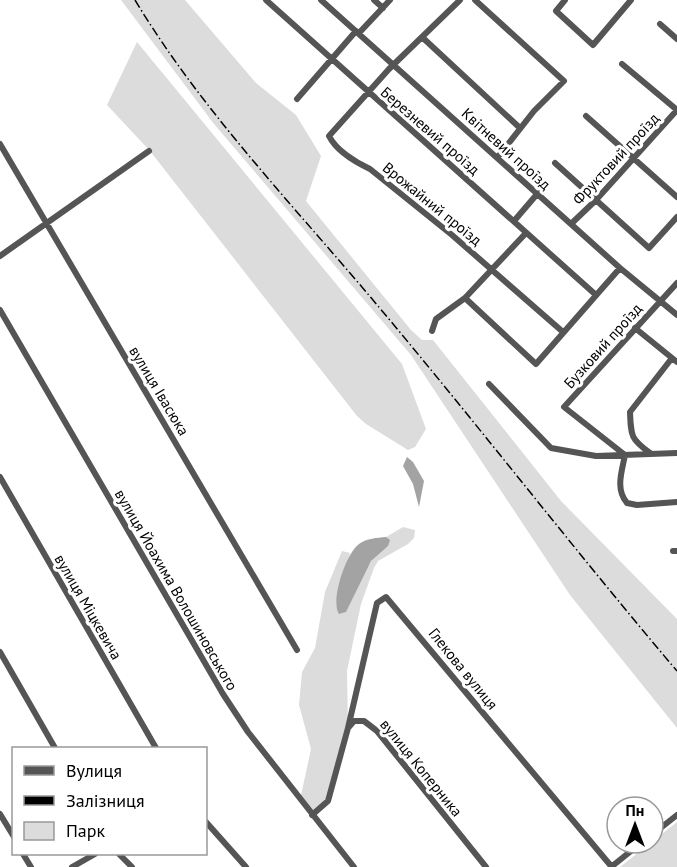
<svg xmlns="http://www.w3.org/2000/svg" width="677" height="867" viewBox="0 0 677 867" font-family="'PT Sans',sans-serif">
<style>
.green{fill:#dcdcdc}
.water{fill:#a3a3a3}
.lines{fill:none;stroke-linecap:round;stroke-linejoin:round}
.minor{stroke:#555;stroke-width:6}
.rail{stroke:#000;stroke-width:1.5;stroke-dasharray:9 3 1.5 3;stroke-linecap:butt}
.labels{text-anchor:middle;stroke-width:6;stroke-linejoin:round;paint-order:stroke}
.street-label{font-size:15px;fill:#000;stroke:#fff}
</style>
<rect width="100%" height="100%" fill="#fff"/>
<path class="green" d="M121,0h64l71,83 40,32 25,41 -15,45 105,129 11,10h11l128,161 116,118v109l-107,-133 -159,-240 -197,-231z
M137,42l265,322 24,65 -11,18 -7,3 -42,-26 -9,-8 -207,-265 -43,-46z
M403,527l12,3 -1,8 -6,6 -30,17 -4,7 -13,36 -14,67 1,57 -20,73 -16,14 -12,-15 11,-51 -12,-44 3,-33 13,-24 10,-56 17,-41 8,2 -9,27 19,-1 15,-24 13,-9 -2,-9z
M677,822v45h-57z"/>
<path class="water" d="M407,457l6,5 11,19 -5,26 -6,-23 -10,-18z
M386,537l4,3 -2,6 -17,15 -25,51 -7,2c-9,-13 7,-61 20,-70 8,-6 18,-6 27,-7z"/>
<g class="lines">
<path class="minor" d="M266,0l330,295
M321,0l299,268 57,47
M374,0l9,8
M460,0l-71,69 -60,67c7,14 26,26 41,33l82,66 111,97
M475,0l89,81 -30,30 -37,47
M565,0l-9,11 37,34 38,-45
M660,24l17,15
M359,33l31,-33
M423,38l97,90
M622,64l55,46
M297,99l59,-68
M586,116l91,81
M0,144l297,506
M555,163l94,85 28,-31
M514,221l24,-28
M572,223l24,-23 81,-90
M0,256l149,-105
M677,283l-113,124 61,48c-3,16 -10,34 2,48l10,2 40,-3
M465,298l71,66 84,-96
M0,310l223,384 25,38 106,135
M635,328l42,34
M432,331l4,-12 29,-21 61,-65
M489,384l62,64 45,8 81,-3
M650,453c-19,-14 -19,-16 -20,-41l42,-54
M0,477l156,271
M673,551h4
M0,652l55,96
M348,728l29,-125 9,-6 225,269
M0,814l14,23
M312,815l16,-14 20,-73 6,-7h10l13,10 109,136
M206,822l40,45
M653,834l24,-19
M23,854l8,13
M119,854l13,13
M72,867l23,-13
M611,867l30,-24"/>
<path class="rail" d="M135,0c66,110 160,207 243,306 101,120 197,245 299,365"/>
</g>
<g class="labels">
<g class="street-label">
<text transform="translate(430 131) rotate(41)" y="5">Березневий проїзд</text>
<text transform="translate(506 149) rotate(42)" y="5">Квітневий проїзд</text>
<text transform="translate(616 159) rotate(-47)" y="5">Фруктовий проїзд</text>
<text transform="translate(432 204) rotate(39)" y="5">Врожайний проїзд</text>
<text transform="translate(603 346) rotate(-48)" y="5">Бузковий проїзд</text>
<text transform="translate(159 391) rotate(59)" y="5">вулиця Івасюка</text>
<text transform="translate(176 590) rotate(60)" y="5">вулиця Йоахима Волошиновського</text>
<text transform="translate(88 607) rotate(60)" y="5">вулиця Міцкевича</text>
<text transform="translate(463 669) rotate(51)" y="5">Глекова вулиця</text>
<text transform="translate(421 768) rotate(51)" y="5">вулиця Коперника</text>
</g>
</g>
<rect x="12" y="747" width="195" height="108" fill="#ffffff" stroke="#999999" stroke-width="1.5"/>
<rect x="24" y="766" width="30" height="9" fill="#555555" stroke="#999999" stroke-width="1.5"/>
<text x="66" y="777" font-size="18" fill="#000000">Вулиця</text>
<rect x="24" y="796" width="30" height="9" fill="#000000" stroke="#999999" stroke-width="1.5"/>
<text x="66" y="807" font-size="18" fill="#000000">Залізниця</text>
<rect x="24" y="822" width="30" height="18" fill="#dcdcdc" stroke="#999999" stroke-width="1.5"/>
<text x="66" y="837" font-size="18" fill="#000000">Парк</text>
<g transform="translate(635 825)"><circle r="28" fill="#ffffff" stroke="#999999" stroke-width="1.5"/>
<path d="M0-4.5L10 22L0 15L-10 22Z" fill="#000000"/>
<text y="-9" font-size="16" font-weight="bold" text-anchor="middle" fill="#000000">Пн</text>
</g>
</svg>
